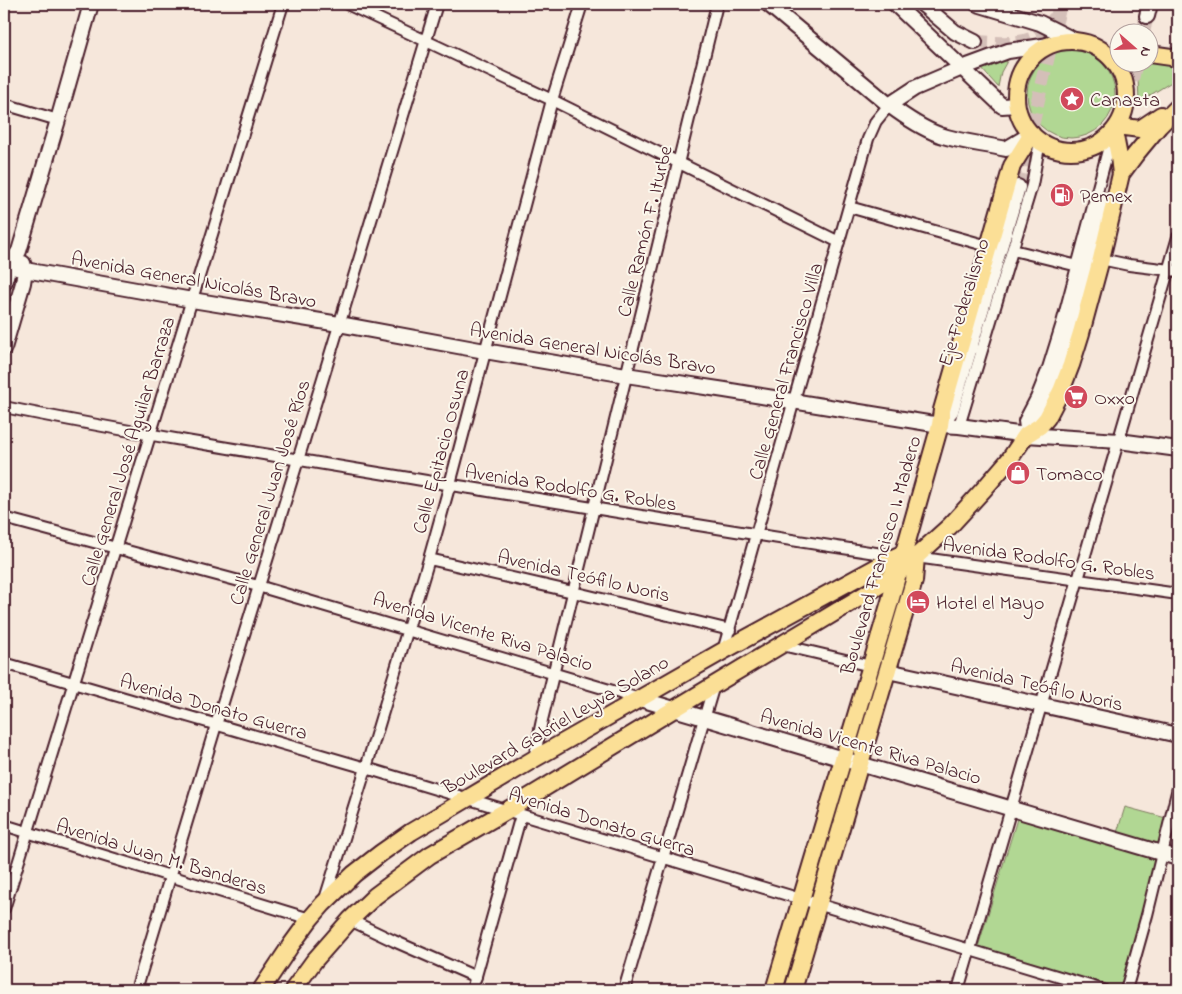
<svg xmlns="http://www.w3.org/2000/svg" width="1182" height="994" viewBox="0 0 1182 994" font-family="'Indie Flower',sans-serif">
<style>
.green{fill:#b1d793;stroke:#7e7b5f}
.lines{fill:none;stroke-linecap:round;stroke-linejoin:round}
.secondary-tunnel{stroke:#d4bfb8;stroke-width:14;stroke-dasharray:14 7;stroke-linecap:butt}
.street-casing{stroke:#4a1f2b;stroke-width:14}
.secondary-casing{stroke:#4a1f2b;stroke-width:18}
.primary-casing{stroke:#4a1f2b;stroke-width:20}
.street{stroke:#fbf7ec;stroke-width:10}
.secondary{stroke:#fbf7ec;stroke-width:14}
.primary{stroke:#fbdf96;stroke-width:16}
.labels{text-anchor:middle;stroke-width:4;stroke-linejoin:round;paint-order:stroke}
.poi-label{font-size:20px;fill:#4a1f2b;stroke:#fbf7ec;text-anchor:start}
.street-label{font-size:20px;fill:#4a1f2b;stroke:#fbf7ec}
</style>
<rect width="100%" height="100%" fill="#f6e7db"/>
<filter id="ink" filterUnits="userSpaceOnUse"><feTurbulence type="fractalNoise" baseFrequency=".02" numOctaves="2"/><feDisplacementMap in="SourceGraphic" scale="10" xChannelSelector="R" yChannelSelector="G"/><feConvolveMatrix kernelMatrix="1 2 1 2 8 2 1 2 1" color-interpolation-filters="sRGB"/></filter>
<g filter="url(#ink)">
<path class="green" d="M1027 94a44 44 0 1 1 88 0a44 44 0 1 1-88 0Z
M1011,54l-10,18 -3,15 -18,-20z
M1150,58l28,3v17l-39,24 -1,-24 -9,-15 21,-1z
M1125,807l41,11 -6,25 -44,-7z
M1017,819l140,36 -36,135 -143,-43z"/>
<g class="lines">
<path class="secondary-tunnel" d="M1143,32l4,-16
M975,42c18,1 48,4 63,-7 7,-4 12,-12 17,-17
M1018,187l42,-183
M1103,204l33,-142"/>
<g class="street-casing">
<path id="street" d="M347,4l205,96 287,142
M4,104l54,16
M849,207l139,39
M1013,250l65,16
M1101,259l28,6 49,6
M4,407c148,30 298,53 448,78 148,24 296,49 444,71
M959,426l73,-241 8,-44
M1026,435l-2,-14 12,-23 12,-30 14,-45 50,-188
M4,518l254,68 382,113
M916,557l262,37
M429,559l144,33 157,38
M782,645l89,21
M723,651l145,-512 8,-18 13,-16
M4,663l362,105 737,222
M534,759l8,-39 175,-716
M4,825l306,94
M325,899l41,-131 63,-209 21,-75 102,-384 30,-96
M4,909l279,-905
M350,920l44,21 82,36
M136,990l80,-265 82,-265 139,-456
M472,990l49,-175
M624,990l90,-305
M958,990l220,-753
M1126,990l21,-75 31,-127"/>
</g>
<g class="secondary-casing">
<path id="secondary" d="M768,4l121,101c16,12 32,23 51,30 21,7 44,9 66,14l25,-15
M895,4l107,102 15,-1
M922,4l33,28 20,10
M977,4l63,19 34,17
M1147,16l3,-12
M889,105l26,-17 47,-20 46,-17 41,-6
M4,265l21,5 167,30 147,24 146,27 141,24 99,15 215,35 19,1 67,9 93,6 59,8
M4,283l5,-17 10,-15 39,-131 33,-116
M4,348l19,-65 2,-13 -2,-7
M940,425l11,-14 67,-224
M1027,435c10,-21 22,-41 30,-62 20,-55 32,-113 46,-169
M888,671l290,64
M640,699l538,159"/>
</g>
<g class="primary-casing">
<path id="primary" d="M1016 96a55 55 0 1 1 110 0a55 55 0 1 1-110 0Z
M1150,54l28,4
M1117,126l23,3 21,-14
M1121,174l14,-19 24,-29 19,-19
M261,990l30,-45 19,-26 13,-15 31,-30 27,-21 30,-21 123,-73 189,-108 174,-95h14
M293,990l21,-29 36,-41 25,-24 55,-41 76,-44 208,-126 155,-93 29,-19 52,-47 34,-37 25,-29 17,-25 14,-9 7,-8 14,-27 10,-26 10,-32 20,-74 20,-85 -2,-17 -5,-26
M774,990l115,-385 51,-180 2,-15 70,-244 20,-32
M793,990l121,-409 2,-24"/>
</g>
<use href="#street" class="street"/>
<use href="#secondary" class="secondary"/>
<use href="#primary" class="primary"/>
</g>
</g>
<defs>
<g id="sight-disc" transform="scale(1.25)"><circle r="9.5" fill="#d1495b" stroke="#fbf7ec"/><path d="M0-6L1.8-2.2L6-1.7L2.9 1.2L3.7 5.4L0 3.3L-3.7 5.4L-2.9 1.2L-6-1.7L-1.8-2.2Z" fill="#fff"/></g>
<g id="fuel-disc" transform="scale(1.25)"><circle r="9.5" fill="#d1495b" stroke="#fbf7ec"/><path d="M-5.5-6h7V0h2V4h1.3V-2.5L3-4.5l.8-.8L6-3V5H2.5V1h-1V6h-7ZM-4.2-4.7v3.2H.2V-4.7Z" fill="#fff"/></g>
<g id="supermarket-disc" transform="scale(1.25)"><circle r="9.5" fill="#d1495b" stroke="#fbf7ec"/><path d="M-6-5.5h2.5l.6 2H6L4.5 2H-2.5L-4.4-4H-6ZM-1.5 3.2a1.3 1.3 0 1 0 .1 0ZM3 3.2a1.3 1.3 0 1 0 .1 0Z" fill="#fff"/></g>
<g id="shop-disc" transform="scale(1.25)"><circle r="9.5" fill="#d1495b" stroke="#fbf7ec"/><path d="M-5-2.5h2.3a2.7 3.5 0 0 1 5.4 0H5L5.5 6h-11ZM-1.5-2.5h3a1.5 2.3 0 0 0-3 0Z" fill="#fff"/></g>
<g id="hotel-disc" transform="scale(1.25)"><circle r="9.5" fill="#d1495b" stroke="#fbf7ec"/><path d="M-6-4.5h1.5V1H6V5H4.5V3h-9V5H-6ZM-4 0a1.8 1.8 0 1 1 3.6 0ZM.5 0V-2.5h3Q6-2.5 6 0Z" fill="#fff"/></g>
</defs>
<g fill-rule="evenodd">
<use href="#sight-disc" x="1072" y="99"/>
<use href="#fuel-disc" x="1062" y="195"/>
<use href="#supermarket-disc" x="1076" y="397"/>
<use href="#shop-disc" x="1018" y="473"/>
<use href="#hotel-disc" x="918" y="602"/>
</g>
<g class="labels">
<g class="poi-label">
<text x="1090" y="106">Canasta</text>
<text x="1080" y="202">Pemex</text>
<text x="1094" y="404">Oxxo</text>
<text x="1036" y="480">Tomaco</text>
<text x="936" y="609">Hotel el Mayo</text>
</g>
<g class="street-label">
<text transform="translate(644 231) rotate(-76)" y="7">Calle Ramón F. Iturbe</text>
<text transform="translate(194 279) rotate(10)" y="7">Avenida General Nicolás Bravo</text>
<text transform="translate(963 302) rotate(-73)" y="7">Eje Federalismo</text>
<text transform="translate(593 348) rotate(9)" y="7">Avenida General Nicolás Bravo</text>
<text transform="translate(785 371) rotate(-74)" y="7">Calle General Francisco Villa</text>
<text transform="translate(127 451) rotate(-73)" y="7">Calle General José Aguilar Barraza</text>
<text transform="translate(440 451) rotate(-75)" y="7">Calle Epitacio Osuna</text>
<text transform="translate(571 487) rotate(9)" y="7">Avenida Rodolfo G. Robles</text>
<text transform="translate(269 492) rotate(-73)" y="7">Calle General Juan José Ríos</text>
<text transform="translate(880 555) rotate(-74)" y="7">Boulevard Francisco I. Madero</text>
<text transform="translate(1049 558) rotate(8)" y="7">Avenida Rodolfo G. Robles</text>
<text transform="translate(584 575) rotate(13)" y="7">Avenida Teófilo Noris</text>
<text transform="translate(483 631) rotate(17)" y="7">Avenida Vicente Riva Palacio</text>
<text transform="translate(1037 684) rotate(13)" y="7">Avenida Teófilo Noris</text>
<text transform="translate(214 706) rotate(16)" y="7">Avenida Donato Guerra</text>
<text transform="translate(555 724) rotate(-30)" y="7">Boulevard Gabriel Leyva Solano</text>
<text transform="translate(871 746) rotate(16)" y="7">Avenida Vicente Riva Palacio</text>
<text transform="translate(602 821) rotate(17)" y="7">Avenida Donato Guerra</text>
<text transform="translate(162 856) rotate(17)" y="7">Avenida Juan M. Banderas</text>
</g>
</g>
<rect width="1182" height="994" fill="none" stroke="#fbf7ec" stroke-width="20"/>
<rect x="10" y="10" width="1162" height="974" fill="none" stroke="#4a1f2b" stroke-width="2" filter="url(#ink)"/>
<g transform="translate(1134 48) rotate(110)"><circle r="24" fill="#fbf7ec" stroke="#b4a19f"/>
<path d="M0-4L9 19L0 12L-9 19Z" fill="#d1495b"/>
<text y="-8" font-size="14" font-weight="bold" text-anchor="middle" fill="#4a1f2b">N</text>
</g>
</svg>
